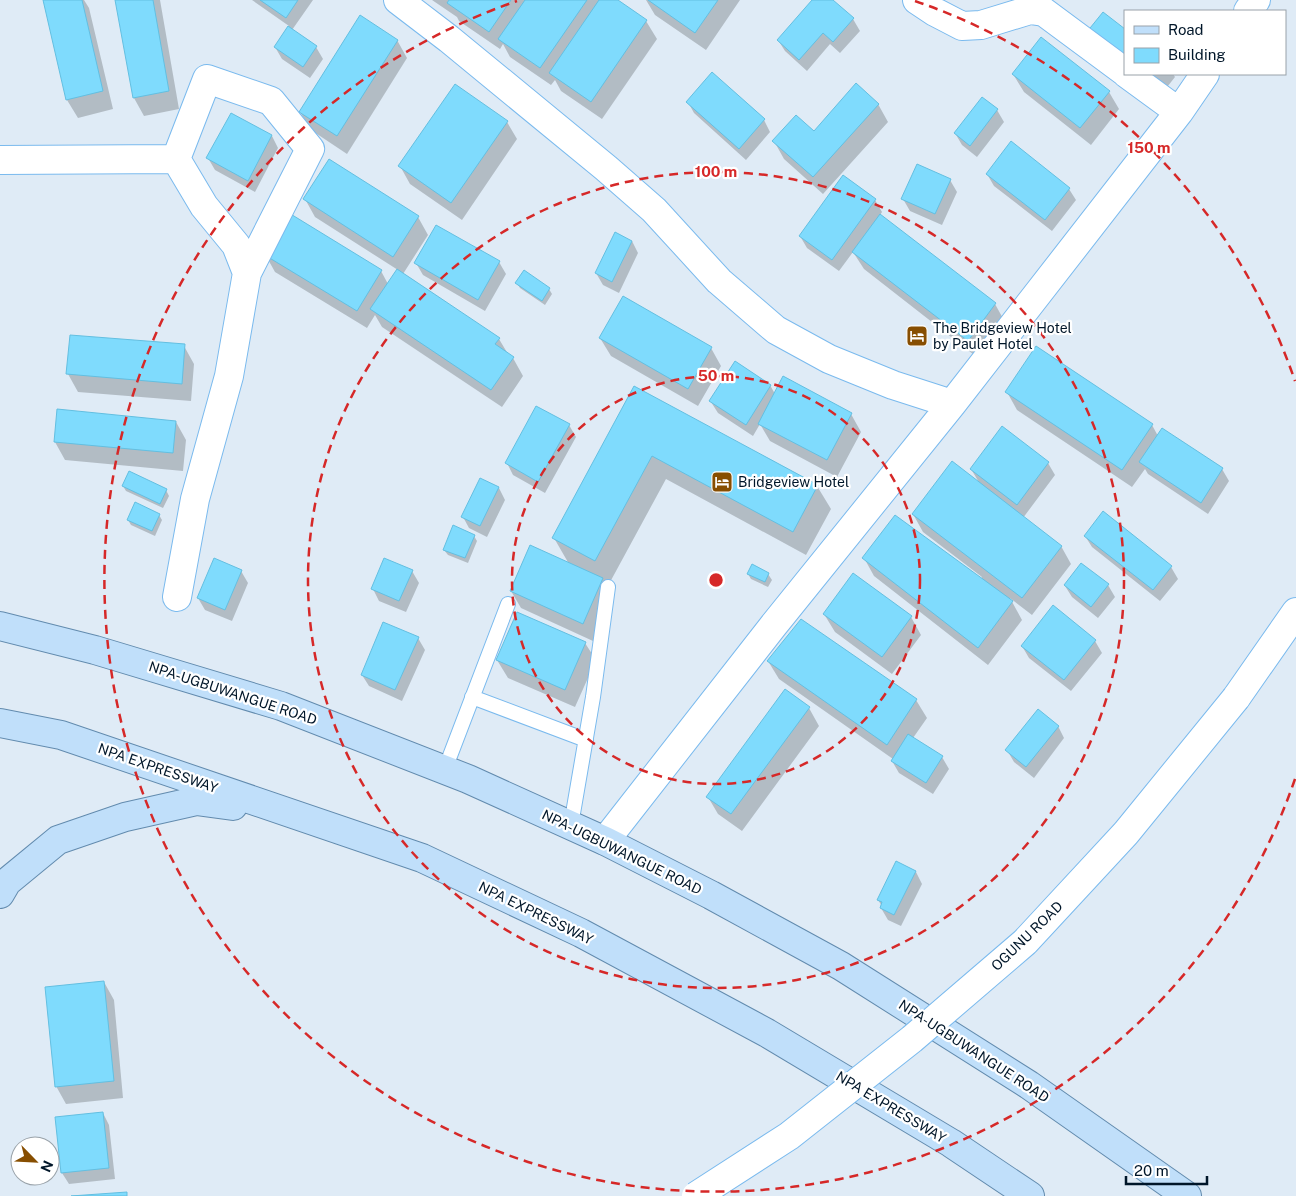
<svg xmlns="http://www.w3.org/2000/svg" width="1296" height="1196" viewBox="0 0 1296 1196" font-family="'Public Sans',sans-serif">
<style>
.shadow{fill:#0003}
.building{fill:#7fdbfd;stroke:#63bfe1}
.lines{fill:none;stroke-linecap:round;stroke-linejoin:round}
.lane-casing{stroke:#7abaee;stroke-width:16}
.street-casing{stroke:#7abaee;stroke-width:30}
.secondary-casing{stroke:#7abaee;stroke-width:30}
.primary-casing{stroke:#628bae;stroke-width:30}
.lane{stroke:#fff;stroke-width:14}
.street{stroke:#fff;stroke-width:28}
.secondary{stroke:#fff;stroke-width:28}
.primary{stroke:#c0dffa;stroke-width:28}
.secondary-bridge-casing{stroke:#7abaee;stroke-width:30;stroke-linecap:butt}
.secondary-bridge{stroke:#fff;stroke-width:28}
.ring{fill:none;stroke:#d62828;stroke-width:2.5;stroke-dasharray:9 6}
.labels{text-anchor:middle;stroke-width:4.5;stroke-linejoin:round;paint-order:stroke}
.poi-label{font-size:14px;fill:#001629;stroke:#fff;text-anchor:start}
.street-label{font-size:14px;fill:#001629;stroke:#fff}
.centre{fill:#d62828;stroke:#fff;stroke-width:2.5}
.ring-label{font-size:15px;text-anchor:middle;font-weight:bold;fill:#d62828;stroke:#fff;stroke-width:4.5;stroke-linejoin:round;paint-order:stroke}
</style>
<rect width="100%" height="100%" fill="#dfebf6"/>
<path class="shadow" d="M44,0h40l5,8 24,101 -35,9 -11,-18z
M117,0h43l19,109 -35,7 -10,-18z
M252,0h61l-21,30 24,17 7,12 -13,19 -28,-19 -7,-12 14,-21z
M432,0h184l30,21 11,18 -55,80 -41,-28 -6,-11 -4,5 -41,-28 -7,-13 -3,5 -41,-28 -2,-4z
M646,0h94l-34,50 -51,-35z
M813,0h19l21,19 7,12 -20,22 -10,-9 -23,27 -22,-20 -7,-11z
M397,40l10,18 -60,96 -36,-24 -11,-18z
M1013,74l96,18 10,17 -28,36 -67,-53z
M1132,74h41l2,3 -15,19z
M688,102l76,18 6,12 -24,28 -52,-47z
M878,104l10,18 -65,72 -39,-35 -10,-18 40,-9z
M997,110l7,12 -27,35 -15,-12 -7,-12z
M232,114l40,22 6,12 -23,44 -40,-22 -7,-12z
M507,122l10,17 -55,81 -52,-36 -10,-18z
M987,174l82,15 7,11 -24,31 -58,-45z
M950,180l7,12 -15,33 -32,-14 -7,-12z
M305,199l113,18 10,18 -25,39 96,65 9,15 5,4 10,18 -21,31 -120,-80 -7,-12 -8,13 -92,-56 -10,-18 116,17 7,13 10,-14 -83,-53z
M875,200l7,12 -2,3 115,89 10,18 -27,36 -114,-89 -11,-17 -14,19 -32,-23 -7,-12z
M436,227l63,35 7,12 -21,37 -62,-36 -7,-12z
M632,241l6,12 -19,40 -16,-8 -7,-12z
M517,283l32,6 3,5 -7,11 -25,-17z
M600,338l111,10 10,18 -23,40 -87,-50z
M184,346l10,18 -3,37 -113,-9 -10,-18z
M770,385l5,9 76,20 10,18 -24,45 -67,-36 -10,-17 -7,12 -35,-23 -7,-11z
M635,388l182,98 14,23 -25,46 -140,-76 -57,105 -6,-3 10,16 -20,44 -72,-33 -10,-17 58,-27 -15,-26z
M1007,392l145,33 6,11 4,-6 60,39 7,12 -21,33 -60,-40 -3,-5 -13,18 -115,-77z
M176,422l10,18 -3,31 -118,-11 -10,-18z
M569,425l7,12 -31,56 -32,-18 -6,-12z
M1002,428l46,35 7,12 -32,43 38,28 10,18 -39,51 -22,-17 12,22 -34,45 -114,-89 -10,-18 117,21 1,-2 -59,-45 -10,-18 67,-30 -9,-15z
M481,479l18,9 6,12 -18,37 -18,-9 -6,-11z
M123,486l43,4 3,6 -6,12 -37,-17z
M159,515l3,5 -7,16 -24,-11 -3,-5z
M474,536l3,5 -9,22 -20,-8 -4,-5z
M1085,536l86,31 7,12 -18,22 -68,-54z
M1082,564l26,21 7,12 -17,21 -26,-21 -7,-11z
M241,571l7,12 -16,38 -27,-11 -7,-12z
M412,571l7,12 -13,29 -27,-11 -6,-12z
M748,574h20l4,6 -4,7 -17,-8z
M824,614l87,3 10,18 -29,39 -57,-42z
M418,638l7,12 -23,51 -33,-15 -7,-11z
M1095,641l7,12 -31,38 -42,-33 -7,-12z
M585,643l11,17 -21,47 -67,-29 -11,-18z
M768,661l148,39 11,18 -14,20 29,19 7,12 -16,25 -34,-21 -7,-12 1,-2 -114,-80z
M809,708l10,18 -77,105 -24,-17 -10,-17z
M1058,726l6,12 -30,40 -20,-16 -7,-12z
M916,872l6,12 -21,42 -13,-6 -7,-12 1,-2 -4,-6z
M104,982l10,18 9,98 -57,6 -10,-18z
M103,1113l6,12 6,54 -46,5 -7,-11z"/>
<path class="building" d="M43,0h39l21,91 -37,9z
M115,0h38l16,91 -36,7z
M260,0h38l-12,18z
M449,0h62l-22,32 -42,-29z
M525,0h62l-47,68 -42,-29z
M599,0h19l29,20 -56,82 -42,-29z
M648,0h70l-23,33z
M812,0h21l21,18 -21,24 -10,-9 -24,27 -22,-20z
M1103,12l22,17v34l-39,-30z
M360,15l38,25 -61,96 -38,-24z
M288,26l29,20 -14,21 -29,-20z
M1041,37l69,54 -30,37 -68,-54z
M712,72l53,47 -26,30 -53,-47z
M856,83l23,21 -66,73 -41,-36 24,-26 18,16z
M455,84l53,37 -57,82 -53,-37z
M982,97l16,12 -28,37 -16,-13z
M231,113l41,22 -24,46 -42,-23z
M1011,141l59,47 -25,32 -59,-46z
M329,159l90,57 -26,41 -90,-58z
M917,164l34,15 -16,35 -34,-15z
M843,175l33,24 -44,61 -33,-24z
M289,213l93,57 -25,41 -94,-57z
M880,214l116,89 -28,38 -116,-89z
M436,225l64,36 -22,39 -64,-37z
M615,232l17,9 -20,41 -17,-9z
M397,269l103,69 -5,6 19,13 -23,33 -121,-81z
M524,270l26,18 -8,13 -27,-18z
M623,296l89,51 -24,42 -89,-51z
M70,335l115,9 -3,40 -116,-10z
M1036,346l117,78 -31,46 -117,-78z
M735,361l36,24 -25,40 -37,-24z
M783,376l69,37 -25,47 -69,-36z
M634,386l184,99 -25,47 -141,-76 -57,105 -43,-23z
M536,406l34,18 -32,58 -33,-19z
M57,409l119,12 -3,32 -119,-11z
M1002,426l47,36 -32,43 -47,-36z
M1162,428l61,40 -22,35 -62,-41z
M952,461l110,85 -40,52 -110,-84z
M129,471l38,18 -7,15 -38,-18z
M480,478l19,9 -19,39 -19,-9z
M135,502l25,12 -8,17 -25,-11z
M1103,511l69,55 -19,24 -69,-54z
M895,515l118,86 -35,47 -116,-90z
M453,525l22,10 -10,23 -22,-8z
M530,545l73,33 -20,46 -73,-33z
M214,558l28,12 -17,40 -28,-12z
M384,558l29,12 -14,31 -28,-12z
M1081,563l28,21 -18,23 -27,-22z
M752,564l17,9 -4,9 -18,-8z
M853,573l59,43 -30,41 -59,-43z
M1053,605l43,35 -32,40 -43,-34z
M517,612l69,30 -21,48 -69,-30z
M801,619l116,80 -30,46 -120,-84z
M383,622l36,15 -24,53 -34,-15z
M785,689l25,18 -79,107 -25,-17z
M1038,709l21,17 -33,41 -21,-17z
M908,734l35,22 -17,27 -35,-22z
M896,861l20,10 -22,44 -14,-7 2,-6 -5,-2z
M104,981l10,100 -59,6 -10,-100z
M103,1112l6,56 -48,5 -6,-56z
M127,1192v4h-56z"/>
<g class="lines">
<g class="lane-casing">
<path id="lane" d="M472,697l114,43
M445,769l63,-165
M571,825l22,-128 15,-110"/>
</g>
<g class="street-casing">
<path id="street" d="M398,0l51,39 157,129 48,42 65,71 57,49 53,29 64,26 59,19
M917,0l18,12 27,14 19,-1 49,-15 14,2 81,60
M1248,11l8,-11
M1127,74l52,38
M176,159l28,47 32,39 11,28 -18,103 -34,123 -18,98
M0,160l176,-1 31,-80 64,22 39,48 -63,124
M605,841l168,-215 179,-222 227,-292 26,-38"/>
</g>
<g class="secondary-casing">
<path id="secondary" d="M1236,698l60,-86"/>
</g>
<g class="primary-casing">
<path id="primary" d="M0,626l95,24 186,56 187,73 137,62 106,54 130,71 188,119 158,111
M0,723l61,12 361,123 159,75 186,100 184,110 79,53
M0,894l7,-12 51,-42 67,-23 71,-16 37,5"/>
</g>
<use href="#lane" class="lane"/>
<use href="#street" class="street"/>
<use href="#secondary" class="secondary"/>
<use href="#primary" class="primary"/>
<g class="secondary-bridge-casing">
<path id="secondary-bridge" d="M696,1196l93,-60 123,-97 113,-97 101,-109 110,-135"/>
</g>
<use href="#secondary-bridge" class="secondary-bridge"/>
</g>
<g class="ring">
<circle cx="716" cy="580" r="204"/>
<circle cx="716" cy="580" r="408"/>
<path d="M1295 779A612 612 0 1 1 517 1M915 1A612 612 0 0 1 1295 381"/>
</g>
<defs>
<g id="hotel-square" transform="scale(1.125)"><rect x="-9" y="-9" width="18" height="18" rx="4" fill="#874e01" stroke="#fff"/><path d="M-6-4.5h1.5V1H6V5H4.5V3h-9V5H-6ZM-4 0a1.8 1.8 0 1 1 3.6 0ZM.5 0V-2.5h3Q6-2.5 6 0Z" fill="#fff"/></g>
</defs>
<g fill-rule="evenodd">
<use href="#hotel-square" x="917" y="336"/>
<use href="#hotel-square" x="722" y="482"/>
</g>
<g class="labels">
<g class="poi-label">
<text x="933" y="333">The Bridgeview Hotel<tspan x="933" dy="16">by Paulet Hotel</tspan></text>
<text x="738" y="487">Bridgeview Hotel</text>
</g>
<g class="street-label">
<text transform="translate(233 693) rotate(18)" y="5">NPA-UGBUWANGUE ROAD</text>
<text transform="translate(158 768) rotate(19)" y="5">NPA EXPRESSWAY</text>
<text transform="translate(622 852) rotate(26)" y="5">NPA-UGBUWANGUE ROAD</text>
<text transform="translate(536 913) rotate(26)" y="5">NPA EXPRESSWAY</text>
<text transform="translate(1027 936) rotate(-44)" y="5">OGUNU ROAD</text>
<text transform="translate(974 1051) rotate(33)" y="5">NPA-UGBUWANGUE ROAD</text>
<text transform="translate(891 1107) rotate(31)" y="5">NPA EXPRESSWAY</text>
</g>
</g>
<circle cx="716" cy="580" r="8" class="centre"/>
<g class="ring-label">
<text x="1149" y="153">150 m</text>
<text x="716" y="177">100 m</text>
<text x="716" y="381">50 m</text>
</g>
<rect x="1124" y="10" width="162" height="65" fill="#ffffff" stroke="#99a2a9"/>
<rect x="1134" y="26" width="25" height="8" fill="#c0dffa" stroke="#99a2a9"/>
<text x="1168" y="35" font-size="15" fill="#001629">Road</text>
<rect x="1134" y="48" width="25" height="15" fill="#7fdbfd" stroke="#99a2a9"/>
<text x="1168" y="60" font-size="15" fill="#001629">Building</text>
<g transform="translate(35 1161) rotate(114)"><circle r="24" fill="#ffffff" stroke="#99a2a9"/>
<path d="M0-4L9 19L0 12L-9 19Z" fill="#874e01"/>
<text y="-8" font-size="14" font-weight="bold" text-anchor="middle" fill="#001629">N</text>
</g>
<path d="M1126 1176v8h81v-8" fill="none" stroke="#001629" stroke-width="2.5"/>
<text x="1134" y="1176" font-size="15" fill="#001629" stroke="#ffffff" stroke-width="4" paint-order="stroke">20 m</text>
</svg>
